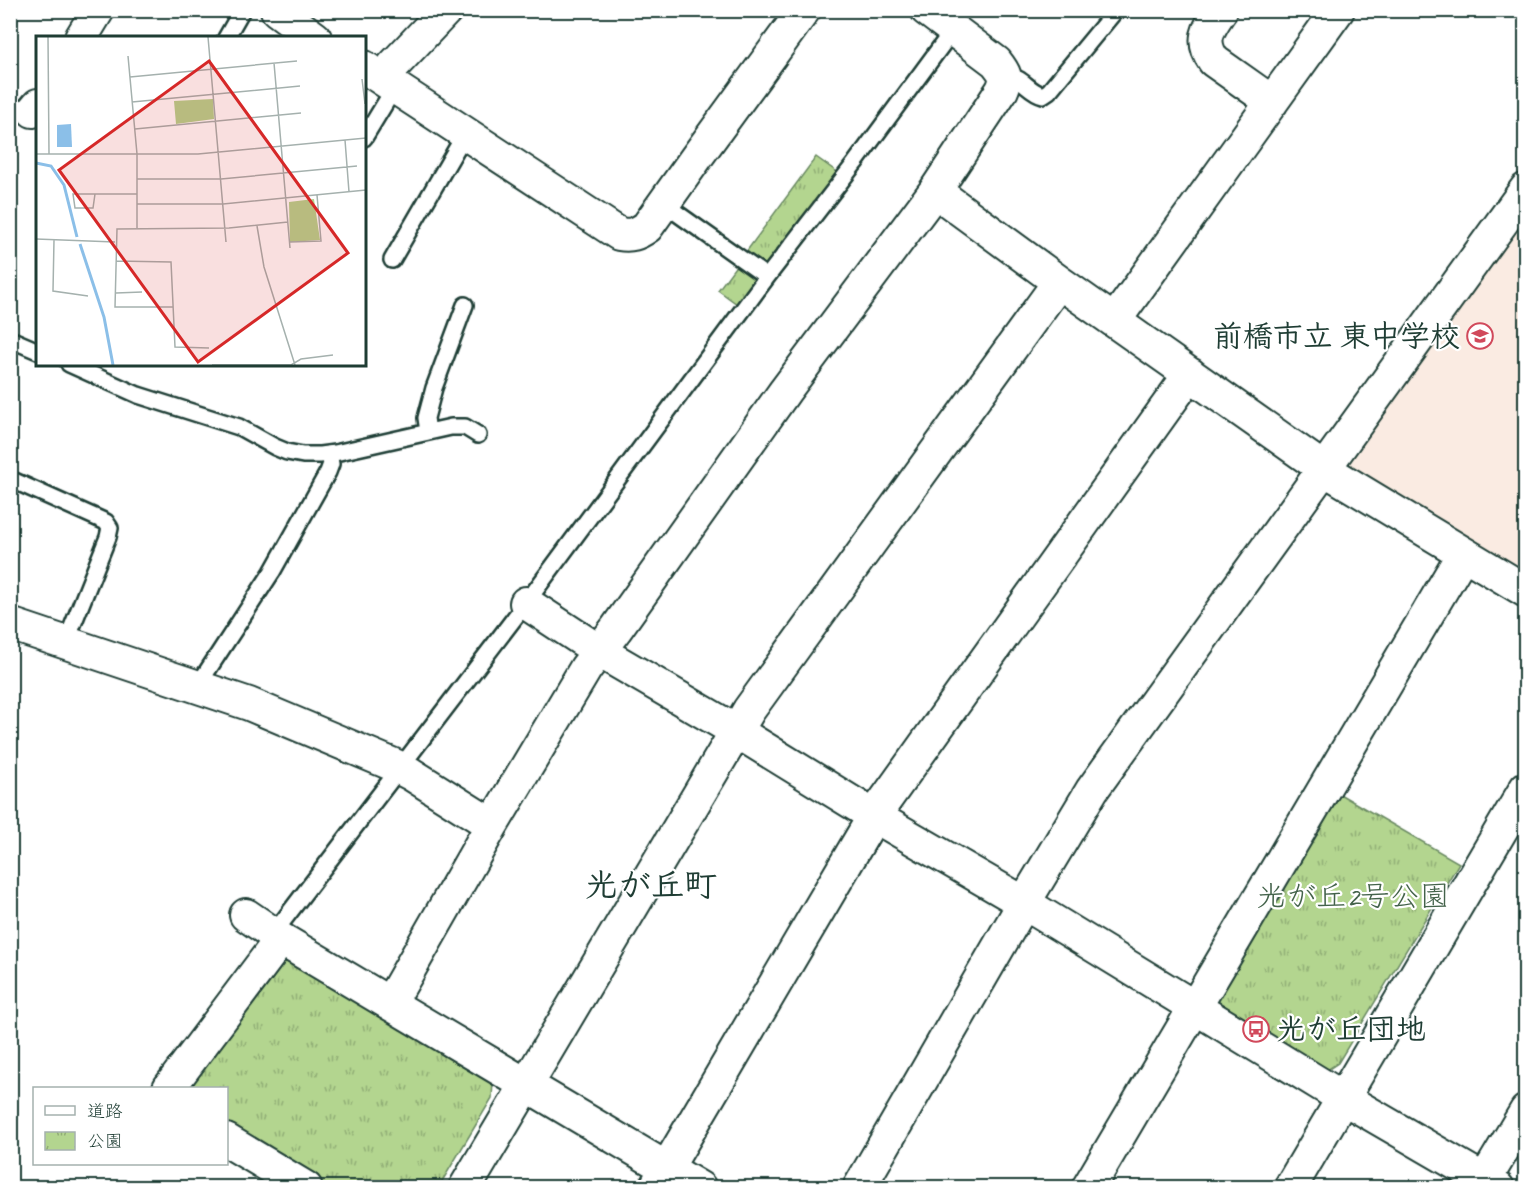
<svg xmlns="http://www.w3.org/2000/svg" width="1536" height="1198" viewBox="0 0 1536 1198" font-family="Caveat,'Klee One',sans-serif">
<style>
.built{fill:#faebe2}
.park{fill:url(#park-tufts);stroke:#698962;stroke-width:1.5}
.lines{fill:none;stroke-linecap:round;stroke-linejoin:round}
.lane-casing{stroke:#1f3d34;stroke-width:20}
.street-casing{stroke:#1f3d34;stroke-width:36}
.lane{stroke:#fff;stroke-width:15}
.street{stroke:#fff;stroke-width:32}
.labels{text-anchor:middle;stroke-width:4.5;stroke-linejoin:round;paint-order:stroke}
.poi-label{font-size:30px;font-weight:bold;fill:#1f3d34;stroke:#fff;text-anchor:end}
.park-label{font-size:30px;fill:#44634b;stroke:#fff}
.quarter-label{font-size:33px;font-weight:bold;fill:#1f3d34;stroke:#fff}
.inset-river{fill:none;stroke:#8bbfe8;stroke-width:3}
.inset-road{fill:none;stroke:#a5b1ae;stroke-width:1.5}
.view{fill:#d62828;fill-opacity:0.15;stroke:#d62828;stroke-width:3}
.inset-edge{fill:none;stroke:#1f3d34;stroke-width:3}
</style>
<defs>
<pattern id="park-tufts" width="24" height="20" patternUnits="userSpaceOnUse" patternTransform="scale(1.5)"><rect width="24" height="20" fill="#b3d58f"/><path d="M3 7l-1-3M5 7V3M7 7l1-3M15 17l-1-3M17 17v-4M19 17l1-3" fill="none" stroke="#91ae76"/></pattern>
</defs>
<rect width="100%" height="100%" fill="#fff"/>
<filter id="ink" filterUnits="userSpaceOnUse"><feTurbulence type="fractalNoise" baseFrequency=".0167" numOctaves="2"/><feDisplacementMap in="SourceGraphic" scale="12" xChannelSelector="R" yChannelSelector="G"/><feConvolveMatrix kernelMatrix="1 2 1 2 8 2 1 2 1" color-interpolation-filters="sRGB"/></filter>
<g filter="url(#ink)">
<path class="built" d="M1525,208v367l-183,-112z"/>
<path class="park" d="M816,157l21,15 -100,132 -19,-14z
M1331,789l128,74 -121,200 -17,11 -113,-77z
M281,939l212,142 -1,17 -54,90 -111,-1 -100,-56 -1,-43h-54z"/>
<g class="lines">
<g class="lane-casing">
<path id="lane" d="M226,38l16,-28
M1005,76c19,0 22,15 38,19l6,-4 67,-81
M364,138l31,-51
M664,204l103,73
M392,260l73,-126
M10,339l28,12
M69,364l69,31 101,32 36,20 12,5 16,3h17l15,-2 116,-26h14l13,8
M428,432l-2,-14 8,-30 31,-83
M10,479l96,43 4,6 -2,9 -42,105
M199,687l3,-8 70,-107 56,-100 3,-8 -2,-10
M273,934l253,-331 241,-326 88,-114 98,-133"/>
</g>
<g class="street-casing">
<path id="street" d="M277,10l38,28
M1221,10c-12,18 -22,30 -7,51l58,41
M81,38l17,-28
M364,67l255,167c12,2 18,0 28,-7l49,-69 108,-148
M384,79l9,-13 53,-56
M33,111l5,-6
M935,191l124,91 265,187 202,122
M1115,320l223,-310
M526,603l73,48 137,80 138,85 150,87 319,195 155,90
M10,624l239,80 145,61 17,9 81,51
M246,915l35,24 419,249
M390,1003l102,-178 94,-157 30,-39 169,-238 150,-200 67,-101c6,-13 2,-18 -6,-28l-69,-52
M169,1088l112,-149
M226,1140l80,48
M465,1188l284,-478 310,-428
M655,1188l219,-372 316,-442
M859,1188l165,-285 68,-113 434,-601
M1088,1188l375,-634
M1290,1188l236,-400
M1480,1188l46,-77"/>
</g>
<use href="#lane" class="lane"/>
<use href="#street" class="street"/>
</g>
</g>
<defs>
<g id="school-ring" transform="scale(1.35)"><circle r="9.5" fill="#fff" stroke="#d1495b" stroke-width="1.5"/><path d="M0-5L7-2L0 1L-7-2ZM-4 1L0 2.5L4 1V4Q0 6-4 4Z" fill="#d1495b"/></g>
<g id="bus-ring" transform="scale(1.35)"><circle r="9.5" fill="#fff" stroke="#d1495b" stroke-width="1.5"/><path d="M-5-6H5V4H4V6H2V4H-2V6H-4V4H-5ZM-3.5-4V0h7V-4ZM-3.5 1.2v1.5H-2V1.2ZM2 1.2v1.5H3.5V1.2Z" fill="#d1495b"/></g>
</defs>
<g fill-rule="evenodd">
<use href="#school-ring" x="1480" y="336"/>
<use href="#bus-ring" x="1256" y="1029"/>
</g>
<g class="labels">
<g class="poi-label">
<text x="1460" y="346">前橋市立 東中学校</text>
<text x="1276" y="1039" text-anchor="start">光が丘団地</text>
</g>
<g class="park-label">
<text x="1353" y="906">光が丘2号公園</text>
</g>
<g class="quarter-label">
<text x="651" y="896">光が丘町</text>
</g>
</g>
<g transform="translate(36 36)">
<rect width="330" height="330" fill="#fff"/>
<path d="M177,63l1,20 -38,5 -2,-23zM278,163l6,41 -30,2 -1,-40z" fill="#b3d58f"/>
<path d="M35,88l1,23h-15v-22z" fill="#8bbfe8"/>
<path class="inset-river" d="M0,127l15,3 13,19 13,52M44,208l24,73 9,48"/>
<path class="inset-road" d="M12,1l1,117M172,1l18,205M92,20l9,98v74M238,27l16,185M94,41l167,-16M326,43l3,25M96,66l168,-16M99,93l166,-16M309,104l4,52M0,118h162l168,-16M101,143h84l136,-13M59,158l-2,14h-18l-2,-14h64M101,168h86l143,-14M221,190l7,41 31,98M0,203l79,3M18,204l-1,51 35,5M254,206l31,-1 -4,-46M80,225l55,1 4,85 34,1M80,257l26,-1M137,271h-58l2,-78 112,-1 59,-6M176,329h79l10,-6 32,-4"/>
<path class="view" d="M173,25l139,192 -150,109 -139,-192z"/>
<rect width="330" height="330" class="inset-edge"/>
</g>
<rect width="1536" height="1198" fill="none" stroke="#fff" stroke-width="36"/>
<rect x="18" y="18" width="1500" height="1162" fill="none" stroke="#1f3d34" stroke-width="2" filter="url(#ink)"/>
<rect x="33" y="1087" width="195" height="78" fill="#ffffff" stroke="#a5b1ae" stroke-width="1.5"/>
<rect x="45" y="1106" width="30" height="9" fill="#ffffff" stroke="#a5b1ae" stroke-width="1.5"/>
<text x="87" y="1117" font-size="18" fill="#1f3d34">道路</text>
<rect x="45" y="1132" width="30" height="18" fill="url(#park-tufts)" stroke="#a5b1ae" stroke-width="1.5"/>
<text x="87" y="1147" font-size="18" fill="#1f3d34">公園</text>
</svg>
